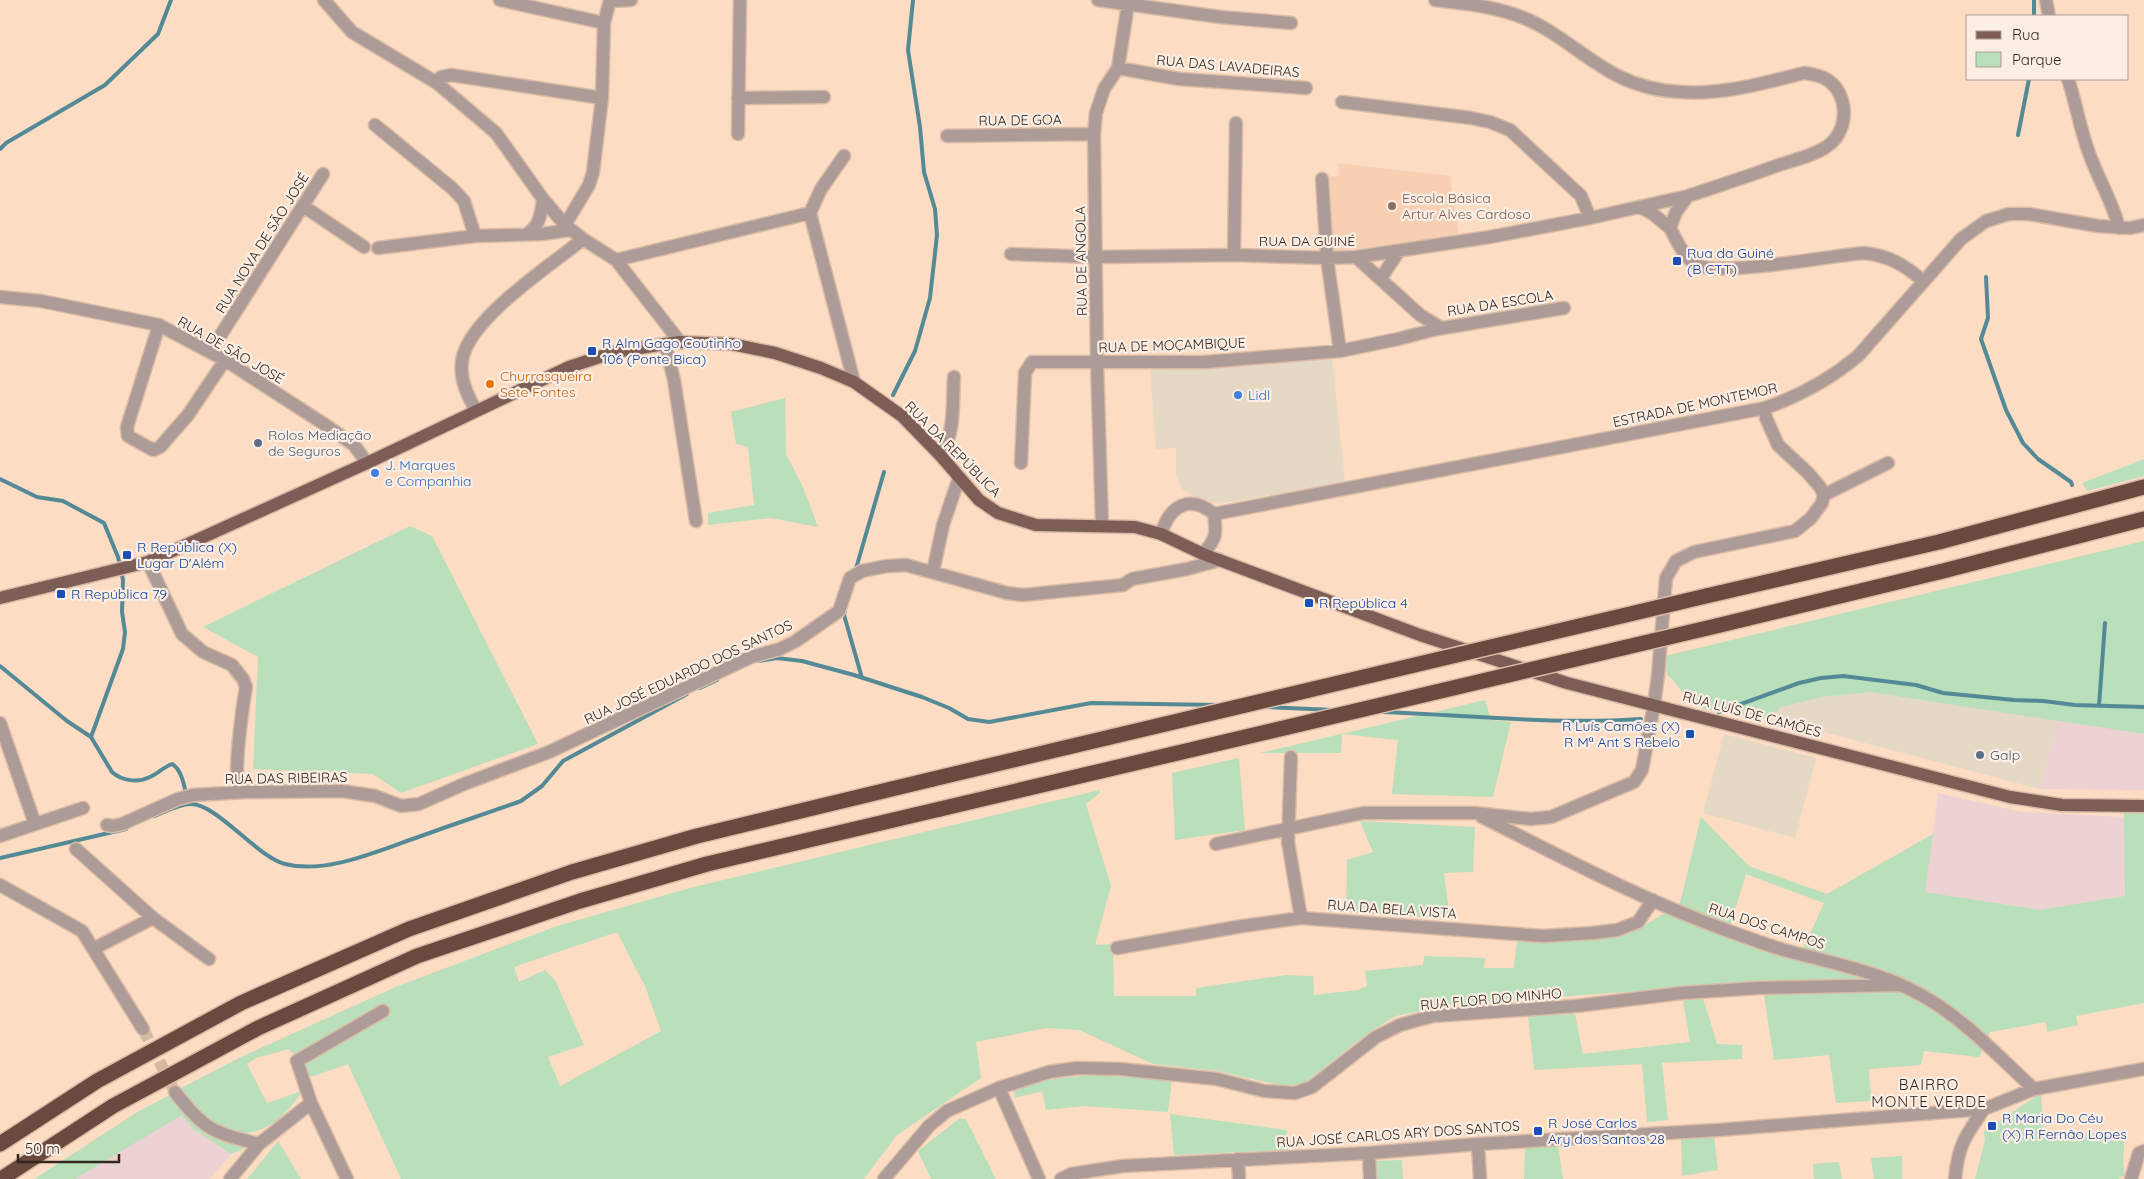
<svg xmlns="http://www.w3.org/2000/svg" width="2144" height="1179" viewBox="0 0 2144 1179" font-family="Quicksand,sans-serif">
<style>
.commercial{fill:#e5d8c4}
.industrial{fill:#edd2d4}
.built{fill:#f7d0b3}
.green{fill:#b9dfbb;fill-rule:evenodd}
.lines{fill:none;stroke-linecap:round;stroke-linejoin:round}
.stream{stroke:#548a96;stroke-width:4}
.minor-tunnel{stroke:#d5b8a3;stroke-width:12;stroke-dasharray:12 6;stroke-linecap:butt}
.minor-casing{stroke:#d9bba6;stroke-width:15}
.major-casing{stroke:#d9bba6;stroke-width:15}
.highway-casing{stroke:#d9bba6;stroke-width:18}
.minor{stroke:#ac9b96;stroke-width:12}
.major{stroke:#7c5e56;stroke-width:12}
.highway{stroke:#6a493f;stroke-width:15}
.highway-bridge-casing{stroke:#d9bba6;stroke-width:18;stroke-linecap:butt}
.highway-bridge{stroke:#6a493f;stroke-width:15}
.education-dot{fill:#8d6e63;stroke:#fbeee4;stroke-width:2}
.transit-dot{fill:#1a4fb4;stroke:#fbeee4;stroke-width:2}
.food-dot{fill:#e8710a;stroke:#fbeee4;stroke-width:2}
.shop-dot{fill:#3f7fe0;stroke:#fbeee4;stroke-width:2}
.service-dot{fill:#5c6f8a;stroke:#fbeee4;stroke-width:2}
.labels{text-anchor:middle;stroke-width:4.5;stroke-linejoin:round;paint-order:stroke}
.street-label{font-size:14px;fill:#33271e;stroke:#fbeee4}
.education-label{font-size:14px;fill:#785e54;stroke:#fbeee4;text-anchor:start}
.transit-label{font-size:14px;fill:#164399;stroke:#fbeee4;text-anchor:start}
.food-label{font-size:14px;fill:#c56008;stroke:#fbeee4;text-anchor:start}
.shop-label{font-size:14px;fill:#366cbe;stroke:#fbeee4;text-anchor:start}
.service-label{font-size:14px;fill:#4e5e75;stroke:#fbeee4;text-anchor:start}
.neighbourhood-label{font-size:15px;letter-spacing:1px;fill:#33271e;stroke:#fbeee4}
</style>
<rect width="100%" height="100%" fill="#fddcc4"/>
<path class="commercial" d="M1332,358l13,124 -127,22 -25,-8 -11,-7 -6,-13v-28l-20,1 -6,-79z
M1870,692l187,28 -17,69 -270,-71 11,-11 41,-10z
M1724,734l92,24 -21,80 -92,-25z"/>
<path class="industrial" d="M2057,720l87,14v56l-104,-1z
M1938,793l84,19 103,5 1,79 -86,14 -115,-18z
M182,1114l11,15 38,25 -21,25h-135z"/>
<path class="built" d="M1338,163l112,13 9,60 -123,15 -6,-3 -3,-71 12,-1z"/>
<path class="green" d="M785,398l1,56 16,31 16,42 -47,-9 -63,7v-12l46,-8 -6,-58 -12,-3 -5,-32z
M2144,459v17l-57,15 -5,-8z
M410,526l22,10 106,208 -137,49 -28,-19 -120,-5 5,-112 -55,-30z
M2144,541v193l-274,-42 -48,5 -41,10 -11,11c-16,-2 -66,-5 -77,-14 -10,-7 -15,-22 -26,-29l-2,-19z
M1485,700l6,20 20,2 -18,75 -101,-3 6,-54 -56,-6 -1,19h-81z
M1239,758l6,72 -70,10 -3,-67z
M1100,790v3l-14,11 25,82 -16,59 18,-1 1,52h82v-8l90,-13 27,1 1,19 44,-5 9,-4 -2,-15 58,-6 1,-9 61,2 -1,10h30l3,-29 46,1 59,-5 25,-11 33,-21 21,-86 48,49 78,28 106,-60 -8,58 115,18 85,-14 -1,-83h20v190l-68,13 2,9 -31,7 -1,-10 -56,10 -11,25 -55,-6 -3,14 -52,4 2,32 -35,2 -7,-48 -55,5 -12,-78 -312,23 -54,11 -28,17 -65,51 -6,1h-18l-61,-14 -65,-7 -74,-34 -32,-2 -71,14 5,36 -84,57 -33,44h-463l-53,-115 -37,13 -22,-28 -33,9 -9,6 20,39 35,-12c-21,33 -51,56 -90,32 -13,-8 -22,-23 -31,-35l62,-32 155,-70 159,-60 133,-38zM1746,874l78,29 -26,57 -71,-24zM617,932l28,54 16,45 -101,55 -12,-29 36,-12 -29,-65 -10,-10 -26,12 -5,-15z
M1360,821l115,6 -2,45 -29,1 6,46 -104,-7 1,-52 26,-8z
M1703,998l14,46 25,1v14l-80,4 6,57 -21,2 -5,-58 -108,6 -6,-54 47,-2 8,40 107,-12 -7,-41z
M1091,1075l81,4 -4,33 -84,-6 -38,4 -4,-19 -27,7 -2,-10 24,-7z
M2041,1093l3,43 81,-5 -2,34 2,10 -7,4h-143l10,-39 -1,-9z
M170,1095l35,39 17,7 25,4 -6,5 -10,4 -38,-25 -11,-14 -107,64h-41l105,-68z
M1170,1114l117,16 1,20 -114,5z
M960,1118l6,1 30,60h-65l-13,-28z
M1681,1136h33l4,34 -36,6z
M278,1141l23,38h-54z
M1558,1145l5,34h-39l1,-32z
M1902,1156v23h-28l-3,-21z
M1402,1160l1,19h-28l-1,-18z
M1839,1162l3,17h-28l-1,-15z"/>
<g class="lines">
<path class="stream" d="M2034,0v16
M2018,135l11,-56
M0,149l6,-6 99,-58 53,-51 13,-34
M1986,277l2,41 -7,21 25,71 17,33 15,16 33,23 1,3
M893,395l22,-44 15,-53 7,-63 -2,-26 -11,-37 -4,-45 -12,-77 5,-50
M0,479l37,18 26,4 41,22 14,34 5,23 -1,32 3,20 -2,17 -32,88
M855,572l29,-100
M845,610l-1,5 18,63
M759,661l18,-3 25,3 52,14 68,22 27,11 19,11 21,3 102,-19 128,2
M0,666l67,55 24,16 21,35c10,9 26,11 38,5 8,-4 14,-10 22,-13 9,5 12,20 14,30
M700,688l17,-8
M2099,706l6,-83
M1266,707l68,3
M1381,712c87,3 173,13 260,7
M1719,712l80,-29 22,-5 22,-2 73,9 27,8 71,7 29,1 32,4 69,2
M155,816c11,-5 24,-12 36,-12 26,0 66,53 94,60 42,11 97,-15 136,-28 33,-12 67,-23 100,-35l21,-15 21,-25 124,-67
M0,858l126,-29"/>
<path class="minor-tunnel" d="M143,1029l32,63"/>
<g class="minor-casing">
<path id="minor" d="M324,0l28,32 85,51 59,50 47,66 22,26 18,14 33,21 64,82
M500,0l104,23
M1098,0l122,17 71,6
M1435,0c30,4 60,6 89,18 34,14 61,41 94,58 18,9 42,15 63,16 42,3 82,-9 123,-19 19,2 32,8 38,27 5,17 0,37 -16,47 -13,9 -32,13 -47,18 -30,11 -61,21 -91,31l-12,16 -6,16c7,13 14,30 27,37 23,12 135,-10 168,-12 24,3 40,12 58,28
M2046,0l3,16
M610,1l21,-1
M1118,68l61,11 127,9
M2068,79c8,24 12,50 21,74 9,26 24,49 30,75
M437,83l4,-6 10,-2 151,23
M738,98l86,-1
M1342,102l129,16 19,4 20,8 71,66 9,22
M375,125l78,64 11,12 11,35
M738,134l2,-134
M947,136l147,-2
M844,156l-23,33 -11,24 44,169
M1322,179l5,79 13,93
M303,206l61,41
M1640,207l13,7 17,14
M565,225l24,-40 4,-13 9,-74 2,-75 6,-23
M527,234c13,-9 14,-20 16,-35
M378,248l97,-12 67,-2 28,-4
M1011,254l84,3 139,-2 93,3 29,-1 134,-20 100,-19 98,-22
M1234,255l2,-132
M1356,257l64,58 21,13
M616,260l194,-47
M1381,278l18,-27
M0,297l41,4 118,24 66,35 99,64 30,21 13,18
M159,325l-32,102 1,9 25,14 7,-3 28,-32 37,-55
M665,344l9,36 22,141
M210,352l113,-178
M476,410c-10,-16 -18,-35 -13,-54 11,-41 87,-90 120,-117
M940,455c16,-21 12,-52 14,-78
M1021,463l4,-90 7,-11h173l135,-11 58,-12 39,-10 127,-21
M1824,495l64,-32
M1214,514l551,-106c35,-12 64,-28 93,-52l103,-117 25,-18 23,-7h20l69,12 32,2 14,-3
M1102,525l-5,-162 -3,-229 2,-21 8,-24 14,-21 10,-64
M1161,534c9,-29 29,-40 53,-20 3,20 2,25 -11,40
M148,562l34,72 21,18 29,13 11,14 3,8c-3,17 -13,86 -7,99 2,2 4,4 6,6
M933,572l10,-47 16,-47
M0,723l35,101
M1291,757l-3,85 13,76
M1482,817c80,40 160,83 244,113 19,7 38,14 58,20 51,14 104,23 149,52 38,24 68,57 101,87
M107,825l6,1 9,-2 56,-25 15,-4 52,-3 97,-1 33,5 26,10 18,-2 45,-20 85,-32 202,-95 29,-8 16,-8 43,-30 11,-33 12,-7 25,-5 19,-1 101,28 16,2 100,-10 9,-6 55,-10 33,-9
M0,836l83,-28
M1216,844l147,-31h111l57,6 20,-2 83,-35 8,-12 12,-65 4,-30 8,-97 10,-17 18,-9 101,-21 16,-13 11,-15 2,-8 -4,-8 -12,-14 -30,-28 -12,-27 -1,-10
M76,849l77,69
M0,885l82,46 61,98
M1117,948l126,-22 58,-8 241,18 51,-3 24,-3 21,-8 15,-22
M93,949l60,-31 56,41
M999,1088l40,91
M175,1092c29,38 39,41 84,52
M1478,1144l2,35
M1369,1153l1,26
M1238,1159l1,20
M230,1179l29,-35 52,-41
M347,1179l-36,-76 -14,-42 86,-50
M884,1179l45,-53 18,-15 52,-23 50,-16 28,-4 43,1 97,10 47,12 31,2 17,-6 64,-50 24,-12 33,-9 143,-10 106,-13 76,-5 142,-3
M1061,1179l10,-5 52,-8 246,-13 109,-9 240,-14 266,-21 50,-20 110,-20
M1955,1179c3,-33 10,-43 29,-70
M2131,1179l8,-26 5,-2"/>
</g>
<g class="major-casing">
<path id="major" d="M0,598l148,-36 219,-99 202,-96 46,-15 50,-8 15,-2 51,2 44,9 46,15 33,14 48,34 38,39 39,45 19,13 38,12 99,2 26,7 42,20 217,81 147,48 443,114 52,8 82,1"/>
</g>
<g class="highway-casing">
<path id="highway" d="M1706,596l233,-54 205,-55
M1716,626l227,-55 201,-52
M0,1144l97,-63 144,-78 168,-74 163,-57 125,-36 236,-57
M1,1179l112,-73 145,-78 159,-72 163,-55 127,-37 233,-55"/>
</g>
<use href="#minor" class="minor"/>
<use href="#major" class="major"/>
<use href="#highway" class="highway"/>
<g class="highway-bridge-casing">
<path id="highway-bridge" d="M933,779l773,-183
M940,809l776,-183"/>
</g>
<use href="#highway-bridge" class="highway-bridge"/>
</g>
<circle class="education-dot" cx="1392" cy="206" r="5"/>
<g class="transit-dot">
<rect x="1672" y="256" width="10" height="10" rx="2.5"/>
<rect x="587" y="346" width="10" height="10" rx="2.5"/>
<rect x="122" y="550" width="10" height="10" rx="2.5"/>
<rect x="56" y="589" width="10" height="10" rx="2.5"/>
<rect x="1304" y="598" width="10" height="10" rx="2.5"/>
<rect x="1685" y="729" width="10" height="10" rx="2.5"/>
<rect x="1987" y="1121" width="10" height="10" rx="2.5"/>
<rect x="1533" y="1126" width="10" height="10" rx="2.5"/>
</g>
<circle class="food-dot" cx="490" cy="384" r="5"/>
<g class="shop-dot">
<circle cx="1238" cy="395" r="5"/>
<circle cx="375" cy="473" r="5"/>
</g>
<g class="service-dot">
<circle cx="258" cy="443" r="5"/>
<circle cx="1980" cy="755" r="5"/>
</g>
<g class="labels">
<g class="street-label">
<text transform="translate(1228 66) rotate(5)" y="5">RUA DAS LAVADEIRAS</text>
<text transform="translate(1020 120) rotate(-1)" y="5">RUA DE GOA</text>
<text x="1307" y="246">RUA DA GUINÉ</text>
<text transform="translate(262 243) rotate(-58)" y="5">RUA NOVA DE SÃO JOSÉ</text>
<text transform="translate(1081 261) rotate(-91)" y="5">RUA DE ANGOLA</text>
<text transform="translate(1500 303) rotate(-9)" y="5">RUA DA ESCOLA</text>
<text transform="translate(1172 345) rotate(-2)" y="5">RUA DE MOÇAMBIQUE</text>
<text transform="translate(231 350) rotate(30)" y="5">RUA DE SÃO JOSÉ</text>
<text transform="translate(1695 405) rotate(-12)" y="5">ESTRADA DE MONTEMOR</text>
<text transform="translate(953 449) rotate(45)" y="5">RUA DA REPÚBLICA</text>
<text transform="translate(688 672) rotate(-25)" y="5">RUA JOSÉ EDUARDO DOS SANTOS</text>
<text transform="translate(1752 714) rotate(15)" y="5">RUA LUÍS DE CAMÕES</text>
<text transform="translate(286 778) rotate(-1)" y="5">RUA DAS RIBEIRAS</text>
<text transform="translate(1392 909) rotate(4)" y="5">RUA DA BELA VISTA</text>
<text transform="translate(1767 926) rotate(18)" y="5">RUA DOS CAMPOS</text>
<text transform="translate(1491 999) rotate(-5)" y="5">RUA FLOR DO MINHO</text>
<text transform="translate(1398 1134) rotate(-4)" y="5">RUA JOSÉ CARLOS ARY DOS SANTOS</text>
</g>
<g class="education-label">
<text x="1402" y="203">Escola Básica<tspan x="1402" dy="16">Artur Alves Cardoso</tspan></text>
</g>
<g class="transit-label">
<text x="1687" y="258">Rua da Guiné<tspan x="1687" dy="16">(B CTT)</tspan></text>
<text x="602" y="348">R Alm Gago Coutinho<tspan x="602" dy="16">106 (Ponte Bica)</tspan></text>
<text x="137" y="552">R República (X)<tspan x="137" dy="16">Lugar D'Além</tspan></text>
<text x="71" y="599">R República 79</text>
<text x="1319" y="608">R República 4</text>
<text x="1680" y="731" text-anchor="end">R Luís Camões (X)<tspan x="1680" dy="16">R Mª Ant S Rebelo</tspan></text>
<text x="2002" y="1123">R Maria Do Céu<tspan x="2002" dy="16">(X) R Fernâo Lopes</tspan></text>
<text x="1548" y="1128">R José Carlos<tspan x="1548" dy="16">Ary dos Santos 28</tspan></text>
</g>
<g class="food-label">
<text x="500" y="381">Churrasqueira<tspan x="500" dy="16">Sete Fontes</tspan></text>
</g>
<g class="shop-label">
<text x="1248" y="400">Lidl</text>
<text x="385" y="470">J. Marques<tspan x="385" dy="16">e Companhia</tspan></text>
</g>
<g class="service-label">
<text x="268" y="440">Rolos Mediação<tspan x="268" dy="16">de Seguros</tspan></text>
<text x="1990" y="760">Galp</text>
</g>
<g class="neighbourhood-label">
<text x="1929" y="1090">BAIRRO<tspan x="1929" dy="17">MONTE VERDE</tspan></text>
</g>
</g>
<rect x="1966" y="15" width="162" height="65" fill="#fbeee4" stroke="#ab9e95"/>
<rect x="1976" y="31" width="25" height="8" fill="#7c5e56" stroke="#ab9e95"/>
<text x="2012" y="40" font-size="15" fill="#33271e">Rua</text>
<rect x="1976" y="52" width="25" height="15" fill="#b9dfbb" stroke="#ab9e95"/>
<text x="2012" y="65" font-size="15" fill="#33271e">Parque</text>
<path d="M18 1154v8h101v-8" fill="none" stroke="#33271e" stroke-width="2.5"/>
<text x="25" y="1154" font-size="15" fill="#33271e" stroke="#fbeee4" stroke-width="4" paint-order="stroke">50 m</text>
</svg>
